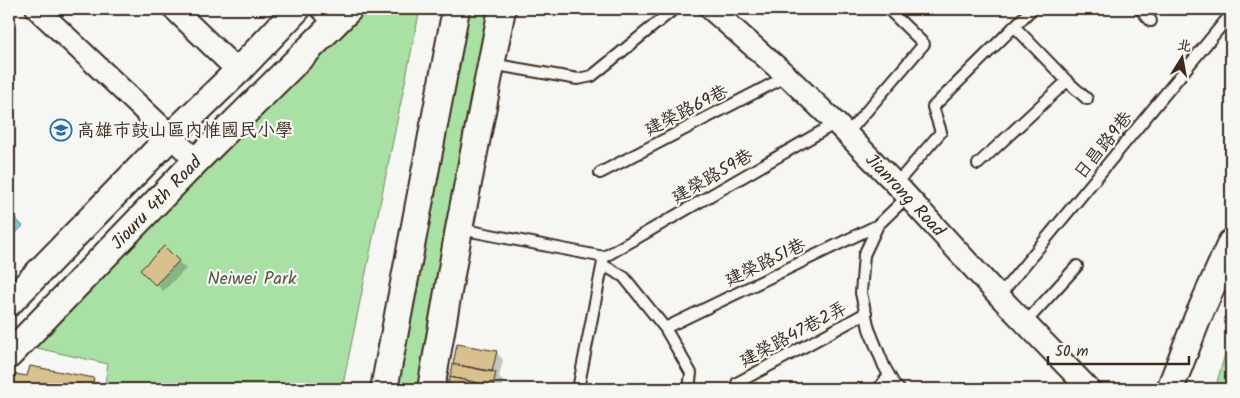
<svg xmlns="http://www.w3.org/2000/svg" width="1240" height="398" viewBox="0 0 1240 398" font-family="Kalam,'LXGW WenKai TC',sans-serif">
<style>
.green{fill:#a9e1a5;stroke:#728662}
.water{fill:#78c8d0;stroke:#608989}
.shadow{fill:#0003}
.building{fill:#d8c08f;stroke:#3b2a1e}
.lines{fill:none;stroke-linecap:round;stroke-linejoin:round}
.service-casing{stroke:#3b2a1e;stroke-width:14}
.minor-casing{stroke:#3b2a1e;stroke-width:25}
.tertiary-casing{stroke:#3b2a1e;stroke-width:30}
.service{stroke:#f6f6f2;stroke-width:10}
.minor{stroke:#f6f6f2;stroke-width:21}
.tertiary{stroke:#f6f6f2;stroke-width:26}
.labels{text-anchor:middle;stroke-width:4.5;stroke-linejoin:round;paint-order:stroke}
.street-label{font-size:18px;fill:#3b2a1e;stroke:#f6f6f2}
.poi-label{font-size:18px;fill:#3b2a1e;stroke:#f6f6f2;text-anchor:start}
.park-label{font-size:18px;fill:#565840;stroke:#f6f6f2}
</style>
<rect width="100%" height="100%" fill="#f6f6f2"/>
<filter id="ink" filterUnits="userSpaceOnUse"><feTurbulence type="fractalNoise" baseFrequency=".02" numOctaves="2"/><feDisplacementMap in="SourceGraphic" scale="10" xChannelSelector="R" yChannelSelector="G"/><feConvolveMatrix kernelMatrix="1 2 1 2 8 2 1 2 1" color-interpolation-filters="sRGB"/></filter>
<g filter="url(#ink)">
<path class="green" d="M366,9h54l-78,380h-238l4,-25 -80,-18z
M466,9h27l-73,380h-28z
M1231,333v56h-16z"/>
<path class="water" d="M9,212l14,14 -14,14z"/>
<path class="shadow" d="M164,248l22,21 -23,22 -21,-21z
M458,346l38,6 7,8 -4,17 4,4 -2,8h-52z
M28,378l65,1 10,10h-89l-3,-6z"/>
<path class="building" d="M164,246l15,15 -24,24 -15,-15z
M457,344l40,7 -5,21 -39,-8z
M453,364l43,8 -3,14 -43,-9z
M30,366l64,12 -3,11h-78l-3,-6 -1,-10 18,3z
M450,377l43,9v3h-46z"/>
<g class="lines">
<g class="service-casing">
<path id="service" d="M1140,9l11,12
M1014,26l53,55 20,18
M491,64l87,15 14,-3 82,-67
M847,134l77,-90 -36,-35
M978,164l89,-83
M600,173l187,-97
M896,184l45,-52 -8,-25 99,-98
M460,229l144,28 -26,132
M604,257l232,-134
M603,265l21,12 41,51 26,45 -2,16
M999,296l232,-282
M1025,323l52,-57
M665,328l213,-103
M737,383l129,-70
M878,389l11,-14
M899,389l-4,-3 -11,-20 -15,-37 -8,-36 3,-38 14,-30 29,-28"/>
</g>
<g class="minor-casing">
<g id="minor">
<path d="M37,9l134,127 25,25"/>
<path d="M174,9l64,62"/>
<path d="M322,9l14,14"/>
<path id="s1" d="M711,9l76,67 49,47 60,61 103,112 90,93"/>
</g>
</g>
<g class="tertiary-casing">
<g id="tertiary">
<path d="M9,303l162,-167 67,-65 59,-62"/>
<path id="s2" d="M9,355l187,-194 153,-152"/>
<path d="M384,389l72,-380"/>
<path d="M431,389l28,-160 43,-220"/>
<path d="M1170,389l28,-72 33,-74"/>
</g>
</g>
<use href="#service" class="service"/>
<use href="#minor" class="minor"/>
<use href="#tertiary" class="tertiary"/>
</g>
</g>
<defs>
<g id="school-ring" transform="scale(1.125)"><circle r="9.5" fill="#f6f6f2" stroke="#1f6fb2" stroke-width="1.5"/><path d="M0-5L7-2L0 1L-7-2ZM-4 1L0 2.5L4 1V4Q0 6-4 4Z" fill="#1f6fb2"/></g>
</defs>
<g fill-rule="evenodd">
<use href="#school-ring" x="61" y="130"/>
</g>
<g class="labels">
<g class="street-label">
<text transform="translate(686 110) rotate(-27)" y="6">建榮路69巷</text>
<text transform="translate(1103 145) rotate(-51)" y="6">日昌路9巷</text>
<text transform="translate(712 176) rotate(-30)" y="6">建榮路59巷</text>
<text dy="6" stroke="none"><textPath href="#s1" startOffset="269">Jianrong Road</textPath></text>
<text dy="6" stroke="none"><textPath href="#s2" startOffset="212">Jiouru 4th Road</textPath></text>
<text transform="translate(765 262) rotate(-26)" y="6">建榮路51巷</text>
<text transform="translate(793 334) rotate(-28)" y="6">建榮路47巷2弄</text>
</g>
<g class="poi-label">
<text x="77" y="136">高雄市鼓山區內惟國民小學</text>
</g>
<g class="park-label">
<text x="252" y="284">Neiwei Park</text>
</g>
</g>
<rect width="1240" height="398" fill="none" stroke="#f6f6f2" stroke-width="30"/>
<rect x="15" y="15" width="1210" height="368" fill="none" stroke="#3b2a1e" stroke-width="2" filter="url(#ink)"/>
<g transform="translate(1182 58) rotate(11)" stroke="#f6f6f2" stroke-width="4" paint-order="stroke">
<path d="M0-4L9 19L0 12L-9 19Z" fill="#3b2a1e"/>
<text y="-8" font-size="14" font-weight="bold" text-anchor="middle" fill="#3b2a1e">北</text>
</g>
<path d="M1048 356v8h141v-8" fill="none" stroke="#3b2a1e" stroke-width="2.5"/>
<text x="1055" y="356" font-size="15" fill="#3b2a1e" stroke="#f6f6f2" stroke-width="4" paint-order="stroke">50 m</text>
</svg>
